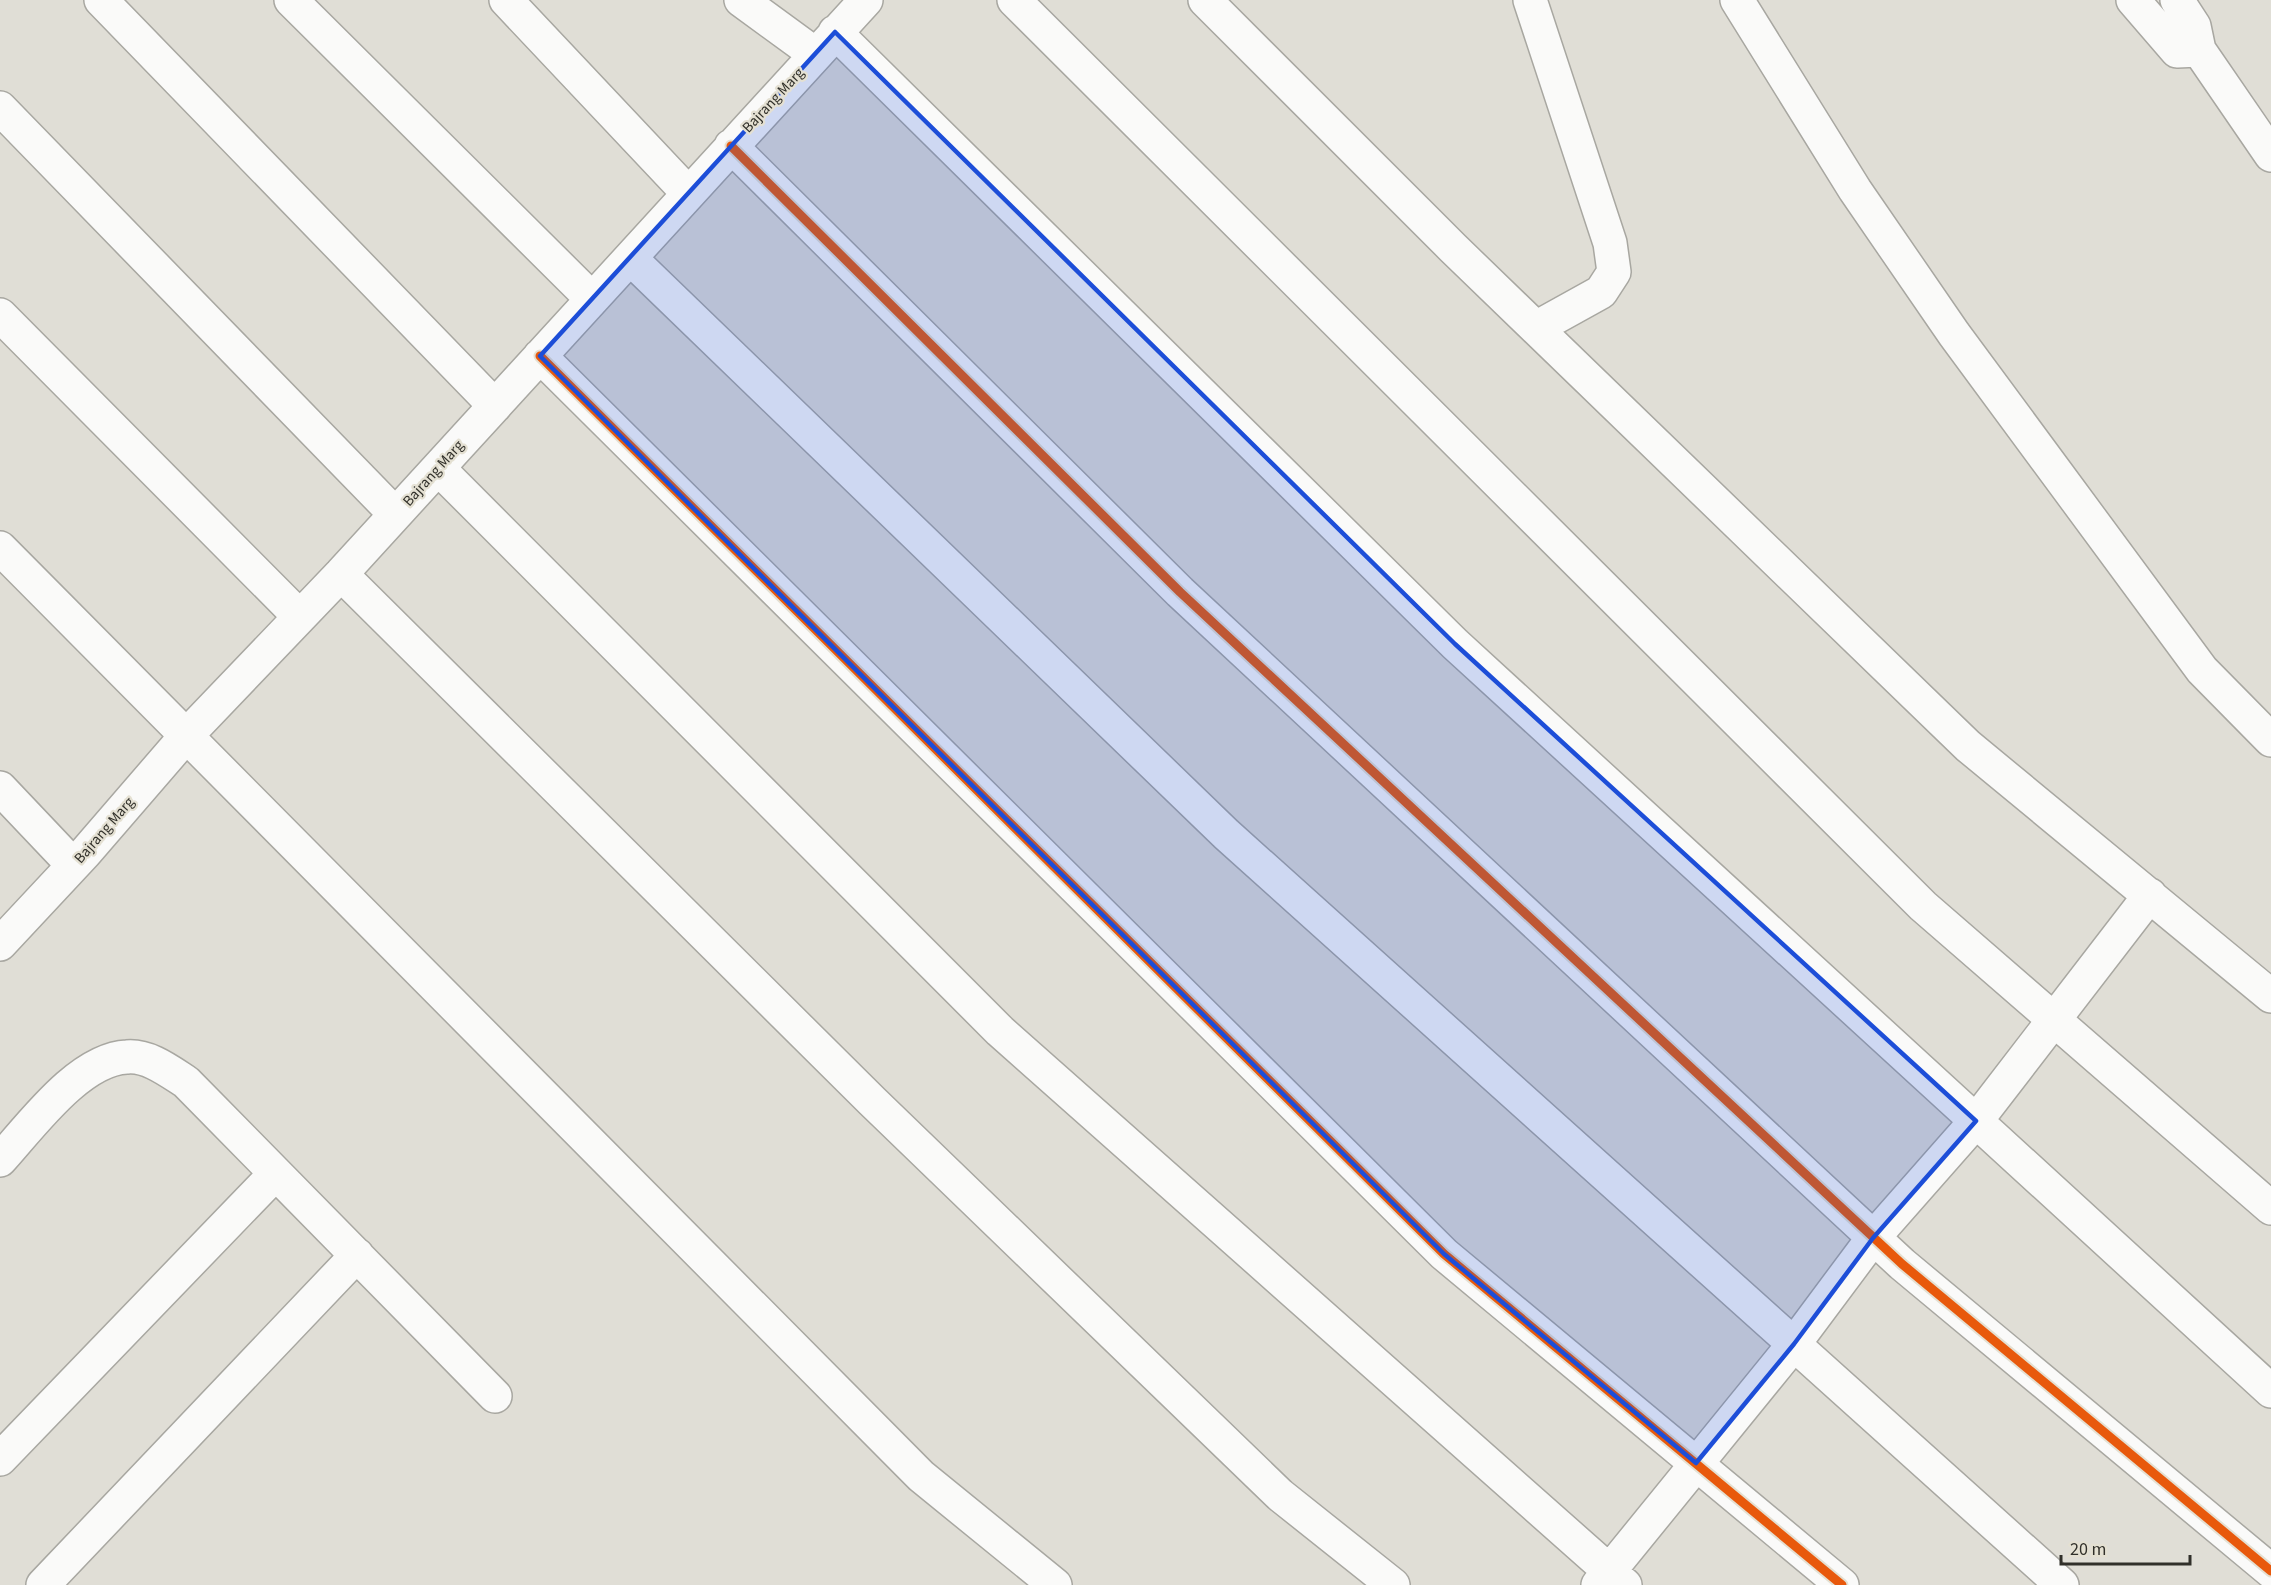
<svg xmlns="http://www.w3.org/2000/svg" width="2271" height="1585" viewBox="0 0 2271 1585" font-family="'Source Sans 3',sans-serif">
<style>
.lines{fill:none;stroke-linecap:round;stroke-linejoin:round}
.minor-casing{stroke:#a8a7a1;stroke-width:36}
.minor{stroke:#fafaf9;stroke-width:33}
.cycleway-casing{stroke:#e4e0d2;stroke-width:13}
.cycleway{stroke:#e8590c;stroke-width:9}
.marked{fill:#1d4ed8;fill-opacity:0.2;stroke:#1d4ed8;stroke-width:4.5;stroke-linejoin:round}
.labels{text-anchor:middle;stroke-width:4.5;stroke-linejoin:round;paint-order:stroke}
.street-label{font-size:15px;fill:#31302a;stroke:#e4e0d2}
</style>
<rect width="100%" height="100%" fill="#e0ded6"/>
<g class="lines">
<g class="minor-casing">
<path id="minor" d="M101,0l394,406
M291,0l301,299
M506,0l182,193
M741,0l74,54
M1014,0l909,906 348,302
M1205,0l248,248 515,498 303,250
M1530,0l80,243 4,29 -13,20 -65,36
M1737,0l118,190 99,144 248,336 69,70
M2133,0l44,51 22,-1
M2177,0l17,26 5,24 72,105
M835,32l620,612 816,747
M0,108l395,406
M731,146l449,446 722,672 369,307
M630,258l596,576 836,751
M0,315l299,301
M540,356l904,898 398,331
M438,468l562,563 625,554
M0,548l921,928 134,109
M341,574l531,527 408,394 113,90
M0,788l73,77
M0,944l85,-91 101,-117 155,-162 525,-574
M0,1160c31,-34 79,-101 127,-103 21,-2 42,14 59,25l309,314
M0,1459l275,-285
M43,1585l314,-330
M1598,1585l196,-241 79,-106 103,-117 174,-226"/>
</g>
<use href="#minor" class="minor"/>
<g class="cycleway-casing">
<path id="cycleway" d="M731,146l449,446 722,672 369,307
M540,356l904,898 398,331"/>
</g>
<use href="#cycleway" class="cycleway"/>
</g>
<path class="marked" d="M835,32l620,612 521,477 -103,117 -79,106 -98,119 -252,-209 -904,-898z"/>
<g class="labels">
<g class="street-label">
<text transform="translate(773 100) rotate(-47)" y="5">Bajrang Marg</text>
<text transform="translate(433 473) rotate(-48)" y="5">Bajrang Marg</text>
<text transform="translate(104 830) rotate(-49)" y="5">Bajrang Marg</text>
</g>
</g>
<path d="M2061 1555v9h129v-9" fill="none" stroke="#31302a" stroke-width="3"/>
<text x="2070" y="1555" font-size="18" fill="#31302a" stroke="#e4e0d2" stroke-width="4.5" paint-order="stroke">20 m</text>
</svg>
